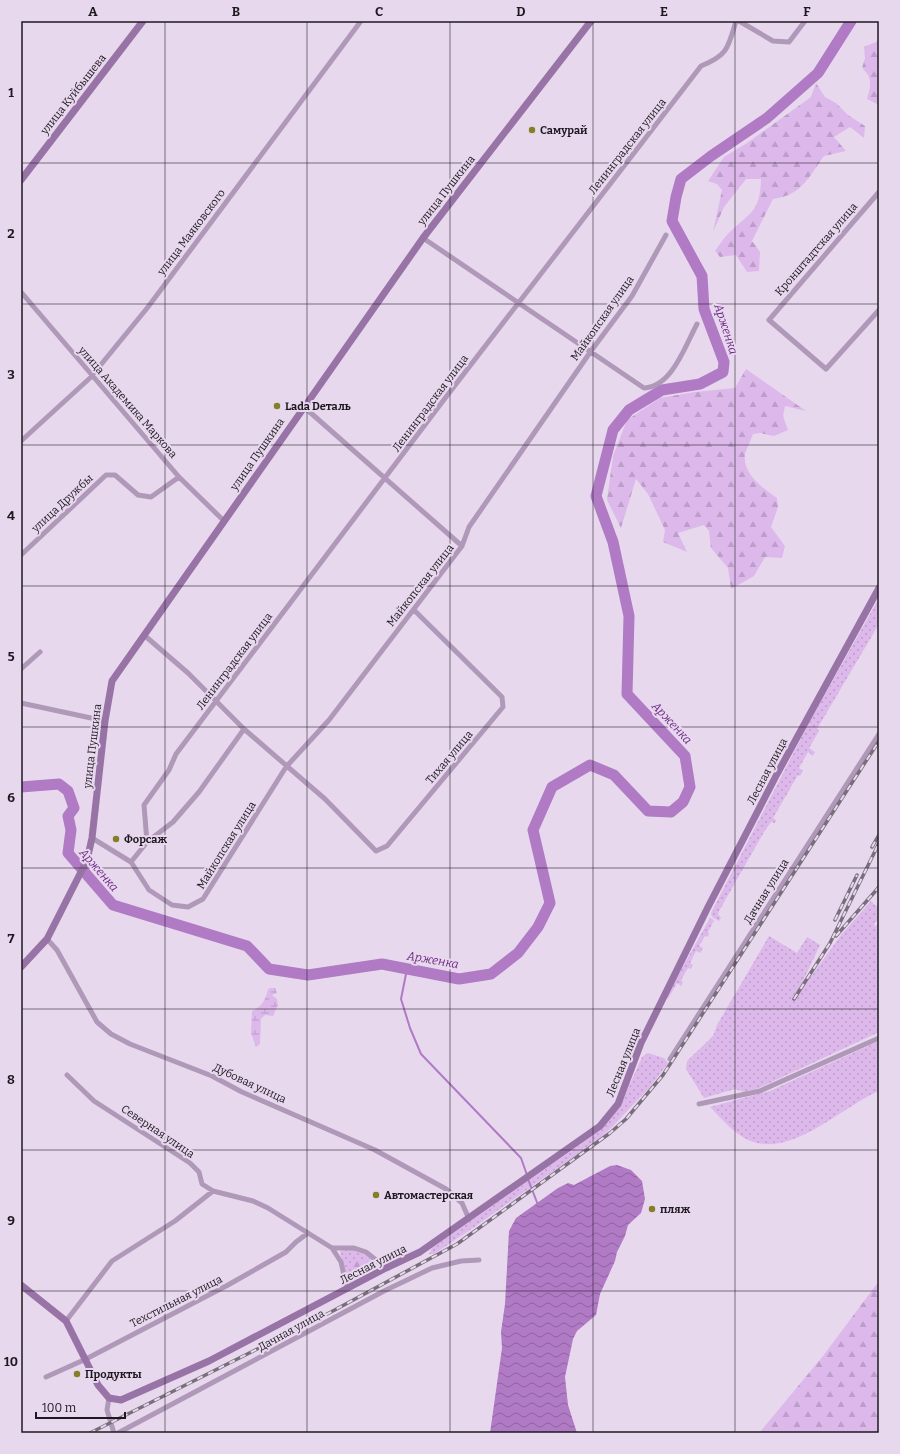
<svg xmlns="http://www.w3.org/2000/svg" width="900" height="1454" viewBox="0 0 900 1454" font-family="Bitter,serif">
<style>
.grass{fill:url(#grass-dots)}
.forest{fill:url(#forest-firs)}
.wetland{fill:url(#wetland-marsh)}
.water{fill:url(#water-waves)}
.lines{fill:none;stroke-linecap:round;stroke-linejoin:round}
.stream{stroke:#b07ac5;stroke-width:2}
.river{stroke:#b07ac5;stroke-width:11}
.street{stroke:#b098b9;stroke-width:5}
.secondary{stroke:#9874a6;stroke-width:7}
.rail-casing{stroke:#786e7c;stroke-width:3.5}
.rail{stroke:#e8d8ee;stroke-width:2;stroke-dasharray:6;stroke-linecap:butt}
.grid{fill:none;stroke:#1e1820;stroke-width:1;stroke-opacity:0.55}
.poi-dot{fill:#847f27;stroke:#e8d8ee;stroke-width:1.5}
.labels{text-anchor:middle;stroke-width:4;stroke-linejoin:round;paint-order:stroke}
.street-label{font-size:11px;fill:#1e1820;stroke:#e8d8ee}
.poi-label{font-size:11px;font-weight:bold;fill:#1e1820;stroke:#e8d8ee;text-anchor:start}
.water-label{font-size:12px;font-style:italic;fill:#6e2b85;stroke:#e8d8ee}
.neatline{fill:none;stroke:#1e1820;stroke-width:1.5}
.grid-label{font-size:13px;text-anchor:middle;font-weight:bold;fill:#1e1820}
</style>
<defs>
<pattern id="grass-dots" width="8" height="8" patternUnits="userSpaceOnUse"><rect width="8" height="8" fill="#ddb8eb"/><path d="M2 2h.1M6 6h.1" fill="none" stroke="#bd9dc9" stroke-width="1.8" stroke-linecap="round"/></pattern>
<pattern id="forest-firs" width="22" height="20" patternUnits="userSpaceOnUse"><rect width="22" height="20" fill="#ddb8eb"/><path d="M5 1l3.5 6h-7zM16 11l3.5 6h-7z" fill="#bd9dc9"/></pattern>
<pattern id="wetland-marsh" width="20" height="14" patternUnits="userSpaceOnUse"><rect width="20" height="14" fill="#ddb8eb"/><path d="M1 5h8M5 5V1M11 12h8M15 12V8" fill="none" stroke="#bd9dc9"/></pattern>
<pattern id="water-waves" width="16" height="10" patternUnits="userSpaceOnUse"><rect width="16" height="10" fill="#b07ac5"/><path d="M0 5q4-4 8 0t8 0" fill="none" stroke="#8f63a0"/></pattern>
</defs>
<rect width="100%" height="100%" fill="#e8d8ee"/>
<path class="grass" d="M879,598v26l-62,105 2,2 -10,17 6,4 -2,4 -5,-4 -9,16 4,3 -3,5 -2,-1 -25,43 3,2 -1,3 -4,-1 -7,10 -45,79 -1,3 3,4 -2,3 -7,-4 -1,-4 99,-192z
M871,901l5,5 3,-3v17l-5,3 1,3 4,-2v108l-120,56 -15,4 -9,-3 -31,9 -18,-29 1,-8 26,-25 4,-11 52,-89 28,17 10,-16 13,8 -17,36 3,2 36,-49z
M710,918l4,2 -6,12 1,1 -1,4 -3,-1 -6,10 4,2 -3,5 -4,-2 -6,12 3,2 -2,4 -3,-1 -7,12 2,2 -2,4 -4,-3 -9,16 -1,-2 4,-9z
M879,1041v50c-12,5 -24,13 -35,20 -27,17 -69,48 -103,25 -12,-8 -21,-19 -31,-29l60,-16z
M648,1053l16,5 4,5 -18,24 -38,40 -13,12 -126,89 -39,26h-5l3,-6 149,-104 29,-25 13,-19 19,-43z
M352,1249l15,6 9,11 -1,2 -25,14 -3,-1 -7,-30z"/>
<path class="forest" d="M879,39v66l-12,-6c4,-14 6,-21 -5,-31l3,-10 -1,-11 12,-5z
M816,83l9,14 11,6 12,12 17,11 -1,12 -14,-11 -16,10 12,14 -22,5c-16,22 -22,39 -51,43l-21,42 8,11 -1,19 -12,1 -11,-17 -16,2 -5,-6c5,-7 10,-15 16,-20 21,-20 29,-20 30,-52h-15l-22,28 -11,25 9,-42 -5,-6 -9,-3 16,-24 23,-14 64,-46z
M746,369l60,42 -21,-5 -2,10 5,14 -14,6 -14,-3 -7,1c-2,6 -6,14 -8,20 -3,20 18,34 32,44l1,9 -7,20 14,19 -3,12 -17,-1 -11,19 -23,13 -3,-21 -17,-20 -2,-17 -5,-6 -26,8 9,19 -24,-10 2,-12 -17,-36 -12,-15 -15,49 -14,-28 6,-44 14,-36 33,-22 35,-6 40,-4z
M357,1259l10,1 -2,12 -9,2 -4,-11z
M879,1281v152h-120l64,-77z"/>
<path class="wetland" d="M271,988h4l2,5 -5,2 5,4 1,6 -5,11 -8,-1 -4,4 -1,25 -4,3 -5,-14 1,-22c10,-4 14,-12 16,-22z"/>
<path class="water" d="M617,1165l14,5 11,11 3,18 -4,14 -13,12 -3,11 -8,16 -2,9 -15,33 -4,21 -19,16 -4,8 -8,38 3,28 9,28h-87l12,-85 -1,-16 4,-28 4,-73 7,-13 42,-30 10,-5 6,2 36,-19z"/>
<g class="lines">
<path class="stream" d="M407,969l-6,30 9,29 11,26 100,104 6,17
M528,1179l10,26"/>
<path class="river" d="M21,787l38,-3 9,7 6,17 -6,8 3,14 -3,23 45,52 134,41 22,23 39,6 74,-11 77,15 32,-5 27,-21 20,-26 12,-24 -17,-73 19,-43 38,-22 24,10 34,36 23,1 12,-10 7,-15 -5,-31 -58,-62 2,-78 -16,-74 -17,-46 17,-66 16,-20 33,-20 38,-6 23,-12 1,-10 -20,-53 -2,-33 -30,-55 4,-24 5,-18 30,-23 56,-38 51,-45 33,-52"/>
<path class="street" d="M739,21l34,20 16,1 16,-21
M879,192l-110,128 57,49 53,-59
M423,238l221,150c28,-1 41,-42 53,-64
M21,292l158,185 45,44
M304,407l158,139
M21,441l69,-63 58,-71 213,-286
M21,555l85,-80h9l23,20 13,2 28,-20
M144,635l44,38 56,56 81,70 51,52 11,-5 116,-139 -1,-10 -88,-87
M21,669l19,-17
M21,703l84,18
M92,838l39,24 16,-20 26,-20 26,-30 45,-63
M147,842l-3,-37 25,-35 7,-16 270,-357 255,-331c27,-11 27,-18 35,-45
M131,862l18,28 23,15 16,2 15,-8 83,-132 43,-47 133,-174 7,-19 122,-176 41,-55 34,-61
M47,939l10,11 40,72 14,12 19,10 82,32 30,16 133,58 71,39 16,14 7,16
M670,1059l209,-325
M67,1075l27,26 96,62 9,9 3,12 11,7 40,10 15,7 64,40h22l12,4 20,16
M699,1104l61,-13 119,-53
M332,1248l9,14 6,27
M66,1321l46,-60 63,-40 38,-30
M46,1377l40,-18 142,-74 58,-33 10,-10 12,-9
M109,1398l-2,12 7,23
M118,1433l266,-142 48,-23 29,-7 18,-1"/>
<path class="secondary" d="M21,180l122,-159
M21,967l26,-28 40,-79 5,-22 13,-117 7,-40 311,-443 168,-217
M21,1285l45,36 32,64 11,13 12,2 88,-39 177,-93 34,-16 180,-126 18,-22 23,-61 67,-136 69,-133 102,-186"/>
<g class="rail-casing">
<path id="rail" d="M872,847l7,-12
M835,920l22,-45
M836,936l43,-49
M794,999l36,-56 49,-100
M90,1433l241,-121 126,-68 153,-111 16,-14 37,-44 216,-334"/>
</g>
<use href="#rail" class="rail"/>
</g>
<path class="grid" d="M165,21v1412M307,21v1412M450,21v1412M593,21v1412M735,21v1412M21,163h858M21,304h858M21,445h858M21,586h858M21,727h858M21,868h858M21,1009h858M21,1150h858M21,1291h858"/>
<g class="poi-dot">
<circle cx="532" cy="130" r="4"/>
<circle cx="277" cy="406" r="4"/>
<circle cx="116" cy="839" r="4"/>
<circle cx="376" cy="1195" r="4"/>
<circle cx="652" cy="1209" r="4"/>
<circle cx="77" cy="1374" r="4"/>
</g>
<g class="labels">
<g class="street-label">
<text transform="translate(73 94) rotate(-52)" y="4">улица Куйбышева</text>
<text transform="translate(627 146) rotate(-52)" y="4">Ленинградская улица</text>
<text transform="translate(446 190) rotate(-52)" y="4">улица Пушкина</text>
<text transform="translate(191 232) rotate(-53)" y="4">улица Маяковского</text>
<text transform="translate(816 249) rotate(-49)" y="4">Кронштадтская улица</text>
<text transform="translate(602 318) rotate(-55)" y="4">Майкопская улица</text>
<text transform="translate(128 402) rotate(49)" y="4">улица Академика Маркова</text>
<text transform="translate(430 403) rotate(-53)" y="4">Ленинградская улица</text>
<text transform="translate(257 454) rotate(-55)" y="4">улица Пушкина</text>
<text transform="translate(62 503) rotate(-43)" y="4">улица Дружбы</text>
<text transform="translate(420 585) rotate(-52)" y="4">Майкопская улица</text>
<text transform="translate(234 661) rotate(-53)" y="4">Ленинградская улица</text>
<text transform="translate(92 746) rotate(-83)" y="4">улица Пушкина</text>
<text transform="translate(449 757) rotate(-50)" y="4">Тихая улица</text>
<text transform="translate(767 771) rotate(-62)" y="4">Лесная улица</text>
<text transform="translate(226 845) rotate(-58)" y="4">Майкопская улица</text>
<text transform="translate(766 891) rotate(-58)" y="4">Дачная улица</text>
<text transform="translate(623 1062) rotate(-68)" y="4">Лесная улица</text>
<text transform="translate(250 1083) rotate(25)" y="4">Дубовая улица</text>
<text transform="translate(158 1131) rotate(34)" y="4">Северная улица</text>
<text transform="translate(373 1264) rotate(-27)" y="4">Лесная улица</text>
<text transform="translate(176 1301) rotate(-27)" y="4">Техстильная улица</text>
<text transform="translate(291 1330) rotate(-29)" y="4">Дачная улица</text>
</g>
<g class="poi-label">
<text x="540" y="134">Самурай</text>
<text x="285" y="410">Lada Dеталь</text>
<text x="124" y="843">Форсаж</text>
<text x="384" y="1199">Автомастерская</text>
<text x="660" y="1213">пляж</text>
<text x="85" y="1378">Продукты</text>
</g>
<g class="water-label">
<text transform="translate(726 329) rotate(72)" y="4">Арженка</text>
<text transform="translate(672 723) rotate(47)" y="4">Арженка</text>
<text transform="translate(99 870) rotate(49)" y="4">Арженка</text>
<text transform="translate(433 960) rotate(10)" y="4">Арженка</text>
</g>
</g>
<rect width="900" height="1454" fill="none" stroke="#e8d8ee" stroke-width="44"/>
<path d="M36 1412v6h89v-6" fill="none" stroke="#1e1820" stroke-width="2"/>
<text x="42" y="1412" font-size="12" fill="#1e1820" stroke="#e8d8ee" stroke-width="3" paint-order="stroke">100 m</text>
<rect x="22" y="22" width="856" height="1410" class="neatline"/>
<g class="grid-label">
<text x="93" y="16">A</text>
<text x="236" y="16">B</text>
<text x="379" y="16">C</text>
<text x="521" y="16">D</text>
<text x="664" y="16">E</text>
<text x="807" y="16">F</text>
<text x="11" y="97">1</text>
<text x="11" y="238">2</text>
<text x="11" y="379">3</text>
<text x="11" y="520">4</text>
<text x="11" y="661">5</text>
<text x="11" y="802">6</text>
<text x="11" y="943">7</text>
<text x="11" y="1084">8</text>
<text x="11" y="1225">9</text>
<text x="11" y="1366">10</text>
</g>
</svg>
